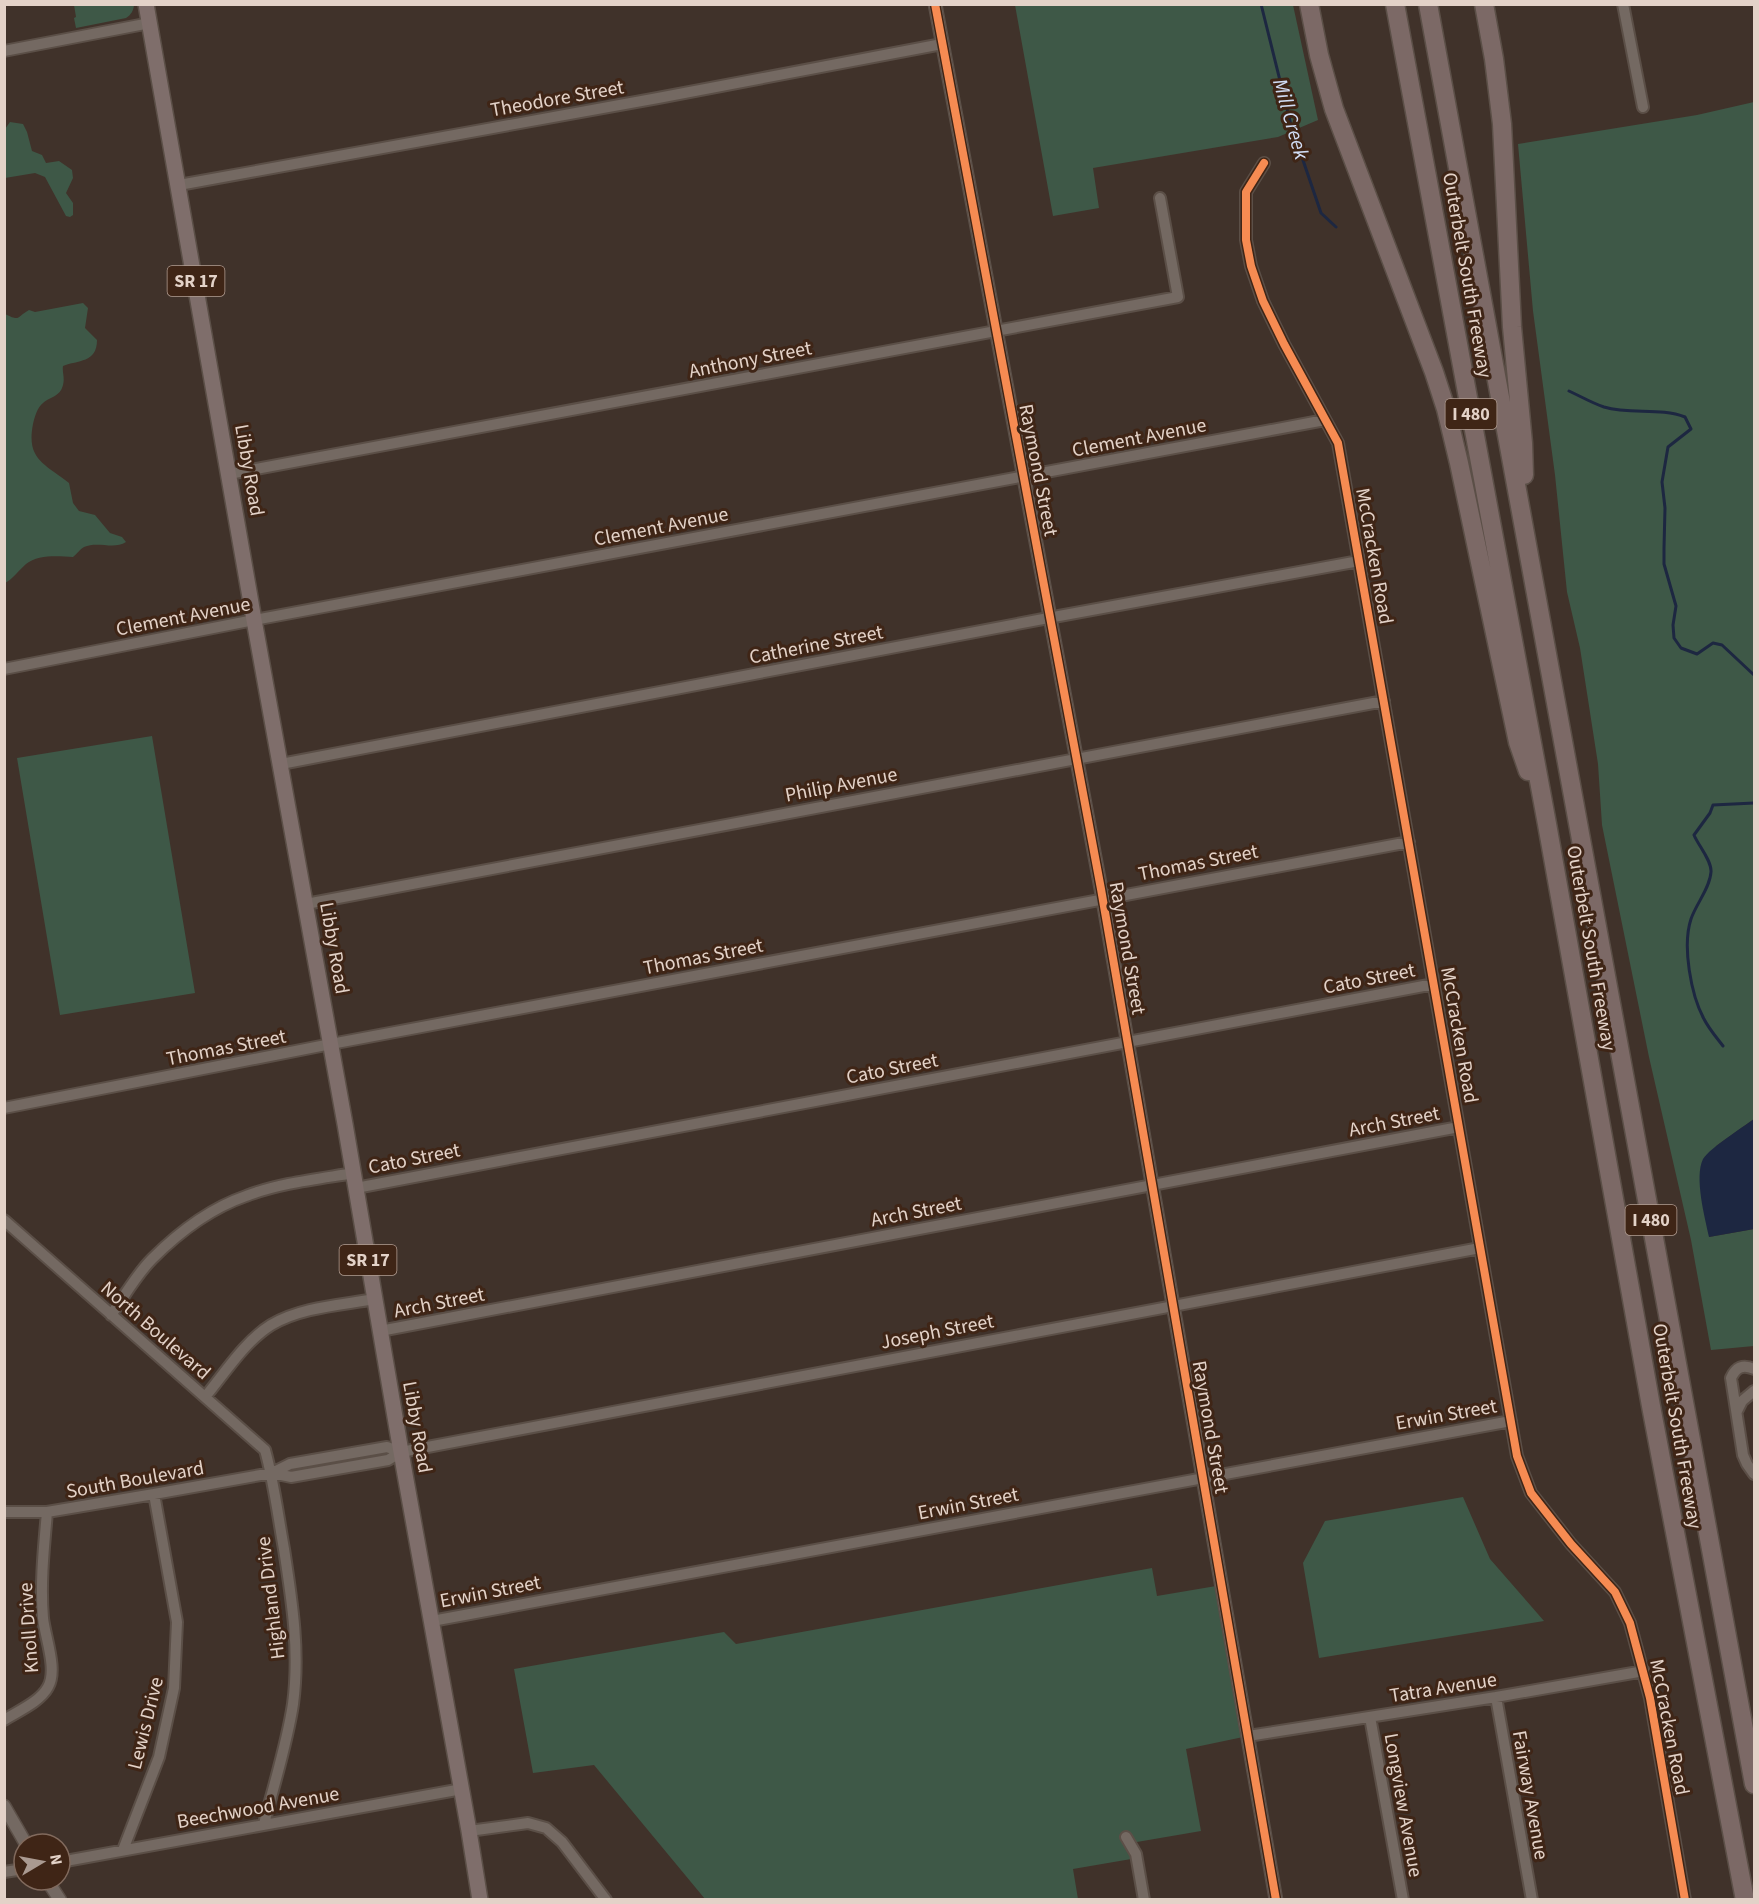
<svg xmlns="http://www.w3.org/2000/svg" width="1759" height="1904" viewBox="0 0 1759 1904" font-family="'Source Sans 3',sans-serif">
<style>
.green{fill:#3e5847}
.water{fill:#1d2741}
.lines{fill:none;stroke-linecap:round;stroke-linejoin:round}
.stream{stroke:#1d2741;stroke-width:3}
.minor-casing{stroke:#5b4f47;stroke-width:14}
.tertiary-casing{stroke:#5b4f47;stroke-width:15}
.primary-casing{stroke:#5b4f47;stroke-width:18}
.motorway-casing{stroke:#5b4f47;stroke-width:21}
.minor{stroke:#746962;stroke-width:10}
.tertiary{stroke:#746962;stroke-width:12}
.primary{stroke:#7f6e6b;stroke-width:15}
.motorway{stroke:#7c6966;stroke-width:18}
.cycleway-casing{stroke:#3f2516;stroke-width:11}
.cycleway{stroke:#f68b52;stroke-width:8}
.labels{text-anchor:middle;stroke-width:6;stroke-linejoin:round;paint-order:stroke}
.shield{fill:#3f2516;stroke:#b29e93;stroke-width:1.5}
.shield-label{font-size:18px;font-weight:bold;fill:#e3d2c8}
.street-label{font-size:20px;fill:#e3d2c8;stroke:#3f2516}
.water-label{font-size:21px;font-style:italic;fill:#d1ddf5;stroke:#3f2516}
</style>
<rect width="100%" height="100%" fill="#40322a"/>
<path class="green" d="M74,5l60,-1c0,6 -3,11 -8,14l-50,10 -2,-10 2,-1z
M1015,5h278l25,115 -40,17 -185,31 6,40 -46,8z
M1754,102v1017l-38,27 -7,91 45,-8v117l-43,4 -20,-110 -42,-183 -47,-232 -4,-61 -18,-116 -13,-56 -12,-117 -22,-164 -15,-167 179,-29z
M10,122l13,2 4,8 5,19 10,4 4,8 13,-2 13,9 1,8 -7,15 7,10v12l-3,2 -4,-1 -21,-39 -10,-4 -30,5v-49z
M83,303l5,5 -3,20 12,12c0,23 -19,20 -34,26 -1,6 2,12 0,19 -3,12 -12,11 -20,18 -6,5 -8,13 -10,21 -7,36 12,40 36,59l4,20 6,8 16,4 15,18 12,4 4,5c-12,8 -28,-1 -42,5 -4,2 -7,7 -11,10 -14,-1 -35,-3 -47,7 -7,6 -13,15 -21,19v-269c16,8 11,3 24,-4l6,2z
M152,736l43,257 -135,22 -43,-257z
M1463,1497l27,62 54,62 -225,37 -16,-95 22,-42z
M1152,1568l5,28 65,-11 26,151 -62,13 15,82 -70,12 6,15 -64,11 5,30h-373l-111,-134 -61,8 -19,-104 210,-37 12,12z"/>
<path class="water" d="M1754,1119v110l-45,8c-4,-19 -15,-60 -6,-78 8,-12 39,-31 51,-40z"/>
<g class="lines">
<path class="stream" d="M1261,4l30,121 30,88 15,14
M1569,391c11,5 23,12 35,16 27,8 56,0 81,10l6,12 -23,18 -6,35 3,26 -1,40v16l12,42 -3,19 1,13 7,10 16,6 16,-11 9,2 32,30
M1723,1046c-6,-8 -14,-17 -19,-27 -13,-24 -22,-73 -13,-100 5,-15 19,-31 20,-47 1,-11 -13,-27 -17,-37l16,-22 3,-8 41,-2"/>
<g class="minor-casing">
<path id="minor" d="M1623,4l20,103
M4,51l146,-28
M1264,163l-18,29v48l5,26 12,35 21,43 54,99 179,1013 14,37 40,51 44,48 15,31 20,75 35,202
M179,185l479,-87 284,-54
M229,474l949,-177 -18,-99
M4,669l250,-49 1071,-200
M281,764l778,-148 300,-55
M306,904l1078,-203
M4,1108l327,-64 1078,-202
M356,1188l1078,-204
M4,1220l261,230c9,32 13,66 19,99 8,52 16,102 9,155 -6,40 -19,80 -29,120
M111,1315c13,-18 25,-40 41,-56 26,-26 59,-51 94,-63 34,-13 72,-17 108,-23
M380,1331l1079,-204
M1754,1369c-11,-5 -18,-2 -23,9l12,77 4,9 7,10
M205,1397c20,-24 39,-55 66,-72 30,-18 71,-20 104,-26
M1737,1411l5,-10 12,-10
M272,1473l19,4 97,-17 13,-8 1079,-204
M4,1512h43l107,-18 118,-21 18,-9 97,-17 14,5
M432,1621l1079,-200
M1496,1697l36,203
M1370,1717l33,183
M4,1720c14,-9 36,-18 44,-33 10,-17 -3,-50 -5,-69 -3,-35 1,-71 4,-106
M1248,1736l248,-39 148,-26
M469,1831l59,-8 18,5 16,14 44,58
M1126,1837l10,17 8,46
M123,1850l36,-93 15,-69 3,-66 -23,-128
M60,1862l402,-73
M4,1872l20,-3"/>
</g>
<g class="tertiary-casing">
<path id="tertiary" d="M935,4l166,885 175,1011
M4,1806l22,38
M47,1880l13,20"/>
</g>
<g class="primary-casing">
<path id="primary" d="M146,4l108,616 91,504 56,328 68,379 11,69"/>
</g>
<g class="motorway-casing">
<path id="motorway" d="M1309,4l10,51 15,54 100,263 12,37 13,54 59,279 10,29
M1395,4l152,820 104,582 94,494
M1428,4l326,1780
M1484,4l10,55 8,65 10,203 11,116 1,32"/>
</g>
<use href="#minor" class="minor"/>
<use href="#tertiary" class="tertiary"/>
<use href="#primary" class="primary"/>
<use href="#motorway" class="motorway"/>
<g class="cycleway-casing">
<path id="cycleway" d="M935,4l166,885 175,1011
M1264,163l-18,29v48l5,26 12,35 21,43 54,99 179,1013 14,37 40,51 44,48 15,31 20,75 35,202"/>
</g>
<use href="#cycleway" class="cycleway"/>
</g>
<g class="labels">
<g class="shield">
<rect x="167.5" y="266" width="57" height="30" rx="4.5"/>
<rect x="1445.5" y="399" width="51" height="30" rx="4.5"/>
<rect x="1625.5" y="1205" width="51" height="30" rx="4.5"/>
<rect x="339.5" y="1245" width="57" height="30" rx="4.5"/>
</g>
<g class="shield-label">
<text x="196" y="287">SR 17</text>
<text x="1471" y="420">I 480</text>
<text x="1651" y="1226">I 480</text>
<text x="368" y="1266">SR 17</text>
</g>
<g class="street-label">
<text transform="translate(557 98) rotate(-10)" y="7">Theodore Street</text>
<text transform="translate(1468 275) rotate(80)" y="7">Outerbelt South Freeway</text>
<text transform="translate(750 359) rotate(-11)" y="7">Anthony Street</text>
<text transform="translate(1139 437) rotate(-11)" y="7">Clement Avenue</text>
<text transform="translate(250 470) rotate(80)" y="7">Libby Road</text>
<text transform="translate(1039 470) rotate(79)" y="7">Raymond Street</text>
<text transform="translate(661 526) rotate(-11)" y="7">Clement Avenue</text>
<text transform="translate(1375 556) rotate(80)" y="7">McCracken Road</text>
<text transform="translate(183 616) rotate(-11)" y="7">Clement Avenue</text>
<text transform="translate(816 644) rotate(-11)" y="7">Catherine Street</text>
<text transform="translate(841 784) rotate(-11)" y="7">Philip Avenue</text>
<text transform="translate(1198 862) rotate(-11)" y="7">Thomas Street</text>
<text transform="translate(335 948) rotate(80)" y="7">Libby Road</text>
<text transform="translate(1128 948) rotate(80)" y="7">Raymond Street</text>
<text transform="translate(1592 948) rotate(80)" y="7">Outerbelt South Freeway</text>
<text transform="translate(703 956) rotate(-11)" y="7">Thomas Street</text>
<text transform="translate(1369 978) rotate(-11)" y="7">Cato Street</text>
<text transform="translate(1460 1035) rotate(80)" y="7">McCracken Road</text>
<text transform="translate(226 1047) rotate(-11)" y="7">Thomas Street</text>
<text transform="translate(892 1068) rotate(-11)" y="7">Cato Street</text>
<text transform="translate(1394 1121) rotate(-11)" y="7">Arch Street</text>
<text transform="translate(414 1158) rotate(-11)" y="7">Cato Street</text>
<text transform="translate(916 1211) rotate(-11)" y="7">Arch Street</text>
<text transform="translate(439 1302) rotate(-11)" y="7">Arch Street</text>
<text transform="translate(156 1330) rotate(41)" y="7">North Boulevard</text>
<text transform="translate(937 1331) rotate(-11)" y="7">Joseph Street</text>
<text transform="translate(1446 1414) rotate(-10)" y="7">Erwin Street</text>
<text transform="translate(1678 1426) rotate(80)" y="7">Outerbelt South Freeway</text>
<text transform="translate(418 1427) rotate(80)" y="7">Libby Road</text>
<text transform="translate(1211 1427) rotate(80)" y="7">Raymond Street</text>
<text transform="translate(135 1479) rotate(-10)" y="7">South Boulevard</text>
<text transform="translate(968 1503) rotate(-11)" y="7">Erwin Street</text>
<text transform="translate(490 1591) rotate(-11)" y="7">Erwin Street</text>
<text transform="translate(270 1598) rotate(-97)" y="7">Highland Drive</text>
<text transform="translate(28 1628) rotate(-94)" y="7">Knoll Drive</text>
<text transform="translate(1443 1687) rotate(-9)" y="7">Tatra Avenue</text>
<text transform="translate(145 1723) rotate(-76)" y="7">Lewis Drive</text>
<text transform="translate(1670 1727) rotate(79)" y="7">McCracken Road</text>
<text transform="translate(1531 1795) rotate(80)" y="7">Fairway Avenue</text>
<text transform="translate(1404 1805) rotate(80)" y="7">Longview Avenue</text>
<text transform="translate(258 1807) rotate(-10)" y="7">Beechwood Avenue</text>
</g>
<g class="water-label">
<text transform="translate(1291 119) rotate(74)" y="7">Mill Creek</text>
</g>
</g>
<rect width="1759" height="1904" fill="none" stroke="#e3d2c8" stroke-width="12"/>
<g transform="translate(42 1862) rotate(80)"><circle r="28" fill="#3f2516" stroke="#816a5d" stroke-width="1.5"/>
<path d="M0-4.5L10 22L0 15L-10 22Z" fill="#aa9a91"/>
<text y="-9" font-size="16" font-weight="bold" text-anchor="middle" fill="#e3d2c8">N</text>
</g>
</svg>
